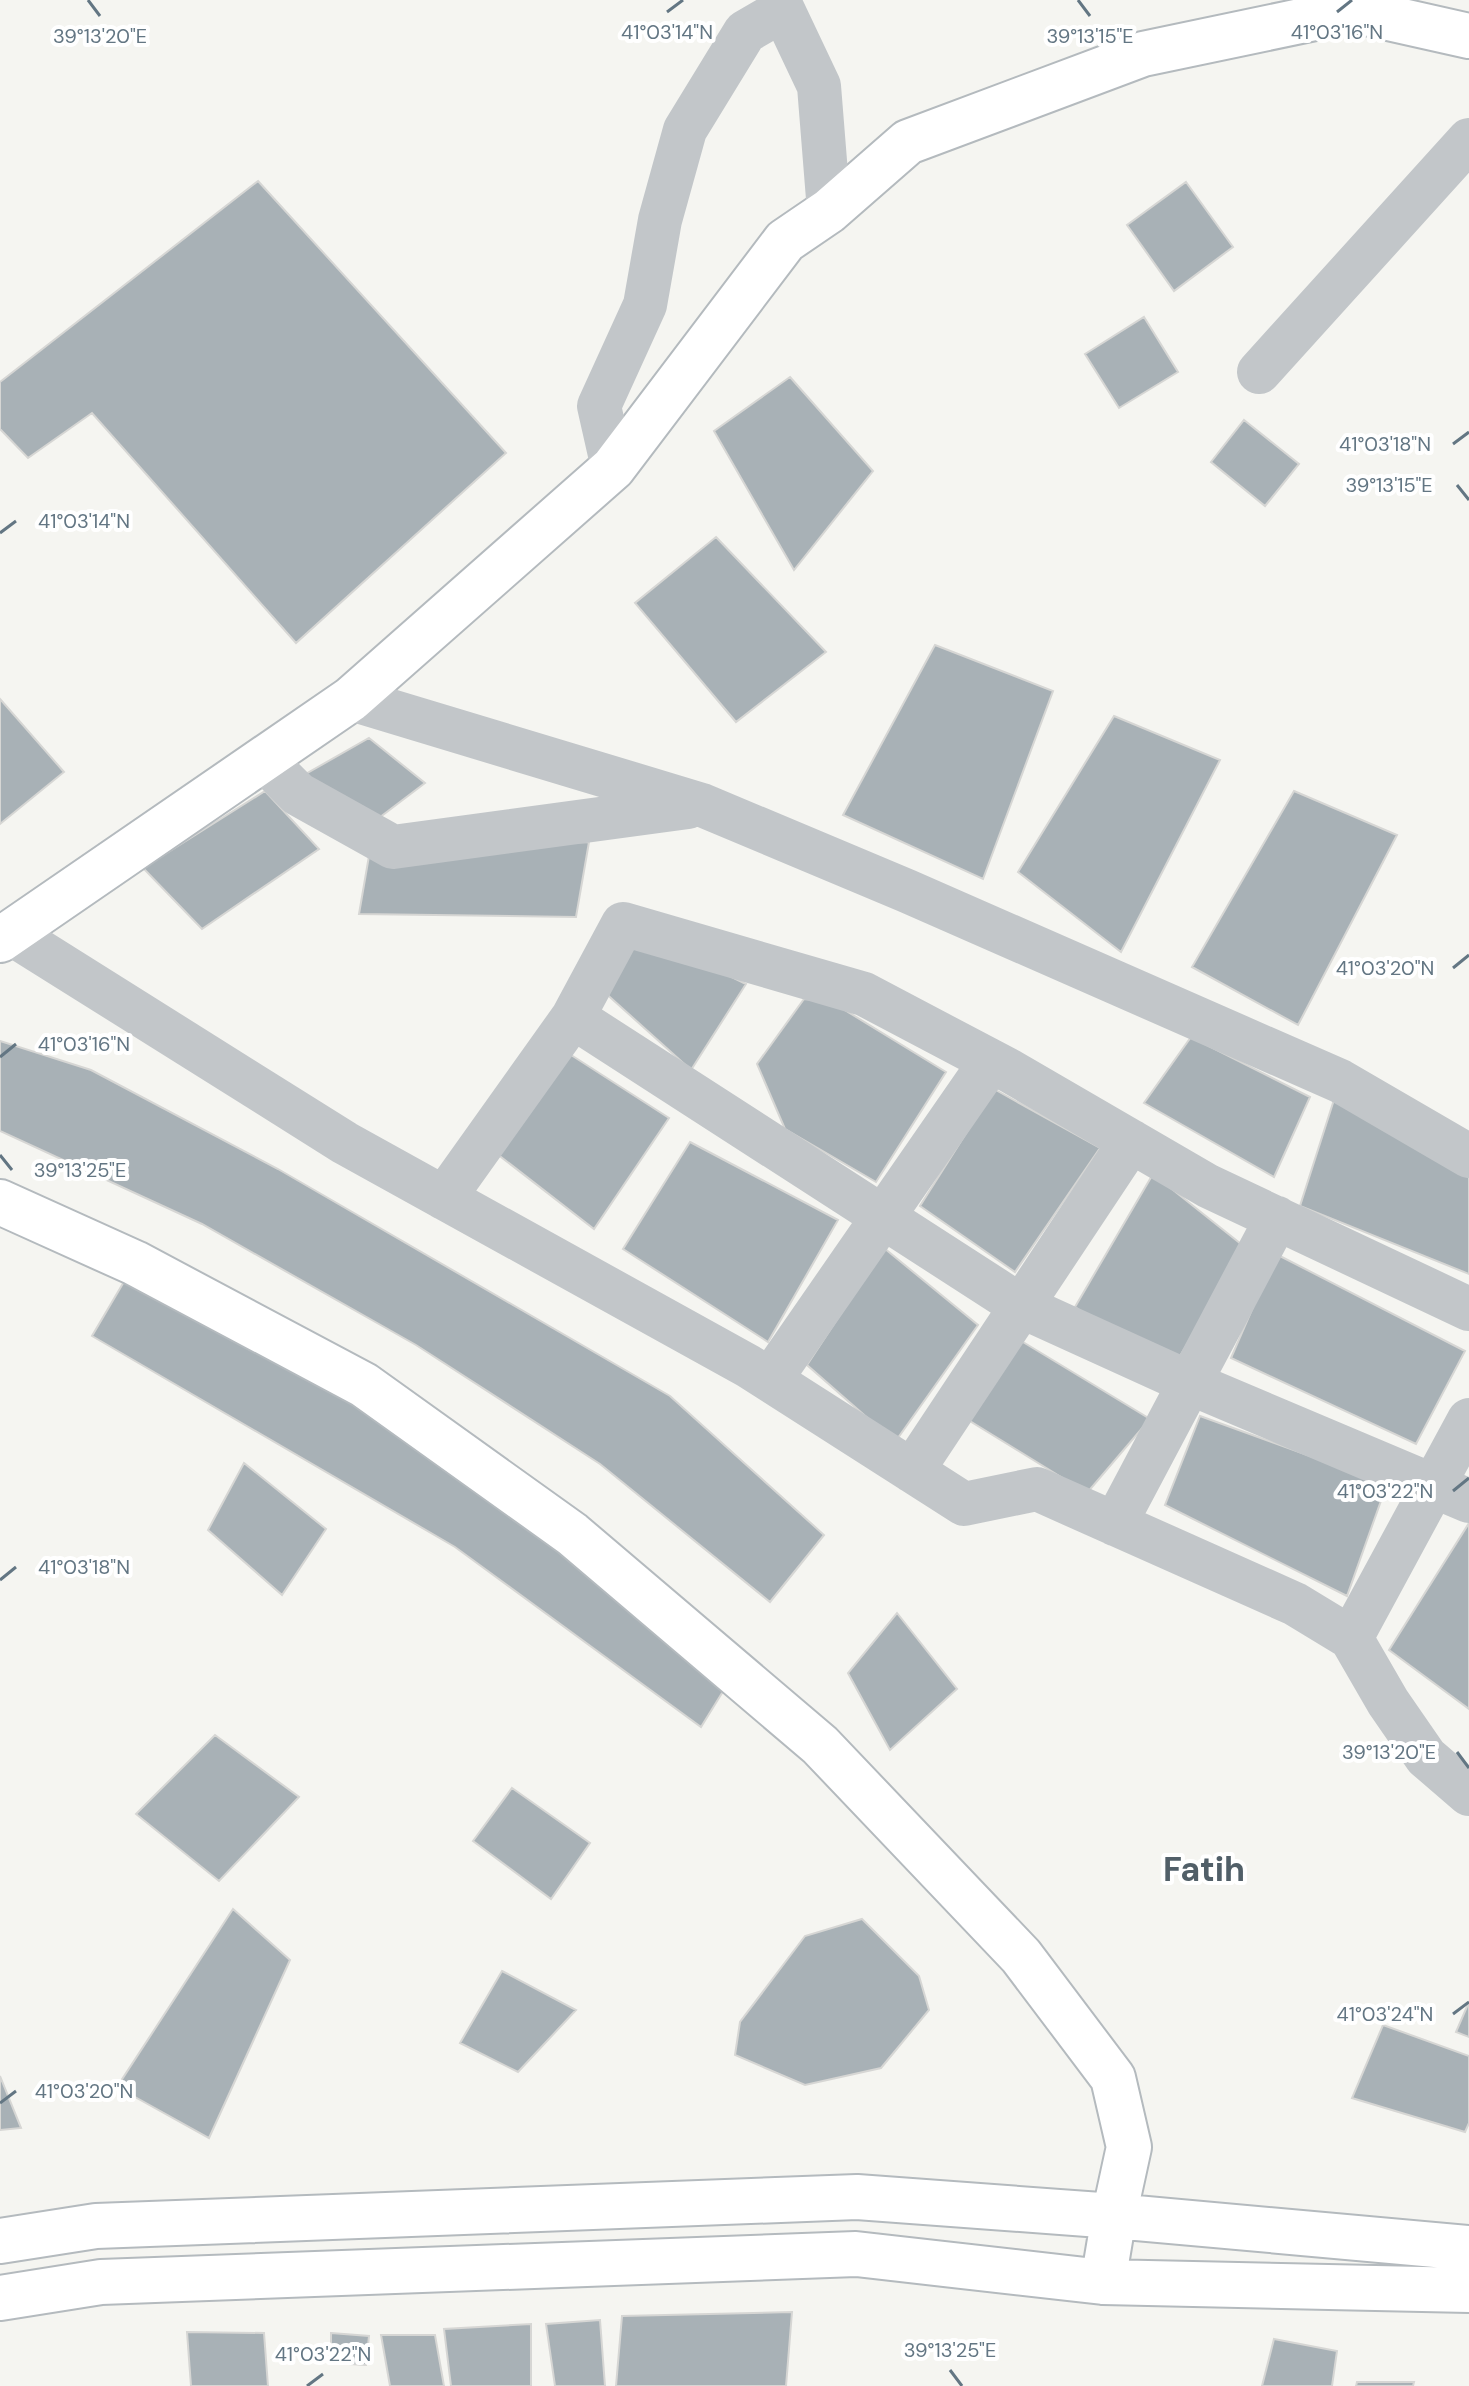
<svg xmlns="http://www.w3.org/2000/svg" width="1469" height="2386" viewBox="0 0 1469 2386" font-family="'DM Sans',sans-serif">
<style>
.building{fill:#a8b1b6;stroke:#d6d6d4;stroke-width:2}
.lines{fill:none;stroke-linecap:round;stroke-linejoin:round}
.secondary-casing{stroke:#b4babe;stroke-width:48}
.street{stroke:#c2c6c9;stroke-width:44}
.secondary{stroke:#fff;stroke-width:44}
.ticks{fill:none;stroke:#637683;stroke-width:3}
.labels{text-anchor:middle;stroke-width:8;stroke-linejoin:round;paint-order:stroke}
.district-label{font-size:34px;font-weight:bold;fill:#515f68;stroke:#fff}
.ticks-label{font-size:20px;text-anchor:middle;fill:#637683;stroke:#fff;stroke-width:8;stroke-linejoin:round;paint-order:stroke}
</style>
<rect width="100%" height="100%" fill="#f5f5f1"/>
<path class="building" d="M258,181l248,272 -210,190 -204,-230 -64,45 -28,-29v-47z
M1186,182l47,65 -59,44 -47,-66z
M1144,317l34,55 -59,36 -34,-54z
M790,377l83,94 -79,99 -80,-139z
M1244,420l55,44 -34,42 -54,-44z
M716,537l110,115 -90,70 -101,-119z
M935,645l118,46 -70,188 -140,-64z
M0,699l64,73 -64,52z
M1114,716l106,44 -99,192 -103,-80z
M369,738l56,45 -62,47 -75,-46z
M265,791l54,58 -117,80 -59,-61z
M1294,791l103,44 -99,190 -106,-58z
M589,842l-13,75 -217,-3 11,-64z
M623,924l123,60 -55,86 -99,-89z
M804,999l26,2 116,71 -70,110 -91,-53 -28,-65z
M1191,1037l119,60 -36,80 -130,-74z
M0,1041l91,29 187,99 392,227 154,139 -54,67 -170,-138 -184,-119 -214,-121 -202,-93z
M554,1044l115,74 -75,111 -111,-86z
M1340,1081l129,75v118l-169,-68z
M994,1089l106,59 -85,124 -95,-66z
M690,1142l148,78 -70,122 -145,-93z
M1153,1174l93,74 -77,126 -94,-67z
M884,1248l94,77 -83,117 -88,-77z
M1276,1254l189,97 -49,93 -185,-86z
M135,1263l298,171 302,238 -34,55 -246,-180 -363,-211z
M1018,1339l132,80 -63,74 -135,-83z
M1200,1416l187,68 -40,112 -182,-91z
M244,1463l82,66 -44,66 -74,-65z
M1469,1523v186l-80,-59z
M897,1613l60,76 -67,61 -42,-77z
M215,1735l84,62 -80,84 -83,-67z
M512,1788l78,55 -39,56 -78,-58z
M233,1909l57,51 -81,178 -92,-51z
M862,1919l57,57 10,34 -48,58 -76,17 -70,-30 5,-33 65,-86z
M502,1971l74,39 -58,62 -58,-29z
M1469,2002v35l-13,-5z
M1383,2025l86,31v67l-4,9 -113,-34z
M0,2076l21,52 -21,2z
M792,2312l-6,74h-170l6,-70z
M600,2320l5,66h-50l-9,-62z
M531,2324v62h-80l-7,-57z
M187,2332l77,1 4,53h-77z
M331,2333l38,3 -3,29 -35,-2z
M381,2335h54l9,51h-54z
M1274,2339l63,12 -5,35h-70z
M1357,2382h57l-1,4h-57z"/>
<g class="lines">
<g class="secondary-casing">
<path id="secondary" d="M0,940l351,-241 262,-231 172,-227 44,-30 79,-69 235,-88 210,-44 116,26
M0,1202l135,61 229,122 208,149 248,211 201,211 92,122 16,69 -15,69 -11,66
M0,2241l96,-15 761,-29 257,19 355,32
M0,2298l101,-16 755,-28 247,28 366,8"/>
</g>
<path class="street" d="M1259,372l210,-232
M613,468l-14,-62 46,-101 15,-85 25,-90 60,-98 38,-22 36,76 10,125
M351,699l351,106 205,86 433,190 129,75
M264,760l34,34 95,53 295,-40
M12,934l333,209 403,223 216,138 73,-15 258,115 56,34 37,64 38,55 43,37
M573,1017l448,289 169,77 279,118
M444,1198l129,-181 50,-93 241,70 146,77 198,115 261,123
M770,1380l221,-319
M912,1471l219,-330
M1115,1524l162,-306
M1351,1638l118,-218"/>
<use href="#secondary" class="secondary"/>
</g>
<path class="ticks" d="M88,0l12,16M1078,0l12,16M667,12l16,-12M1337,12l15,-12M1453,444l16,-12M1457,485l12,15M0,533l16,-12M1453,968l16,-13M0,1057l16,-13M0,1155l12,15M1453,1491l16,-13M0,1580l16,-13M1457,1752l12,16M1453,2014l16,-12M0,2103l16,-12M950,2370l12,16M307,2386l16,-12"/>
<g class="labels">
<g class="district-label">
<text x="1204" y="1881">Fatih</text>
</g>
</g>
<g class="ticks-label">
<text x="667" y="39">41°03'14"N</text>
<text x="1337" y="39">41°03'16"N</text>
<text x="100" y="43">39°13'20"E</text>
<text x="1090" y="43">39°13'15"E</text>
<text x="1385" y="451">41°03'18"N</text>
<text x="1389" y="492">39°13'15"E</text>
<text x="84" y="528">41°03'14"N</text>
<text x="1385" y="975">41°03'20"N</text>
<text x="84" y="1051">41°03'16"N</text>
<text x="80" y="1177">39°13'25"E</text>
<text x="1385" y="1498">41°03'22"N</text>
<text x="84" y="1574">41°03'18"N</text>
<text x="1389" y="1759">39°13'20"E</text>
<text x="1385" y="2021">41°03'24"N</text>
<text x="84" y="2098">41°03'20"N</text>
<text x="950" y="2357">39°13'25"E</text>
<text x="323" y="2361">41°03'22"N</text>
</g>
</svg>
